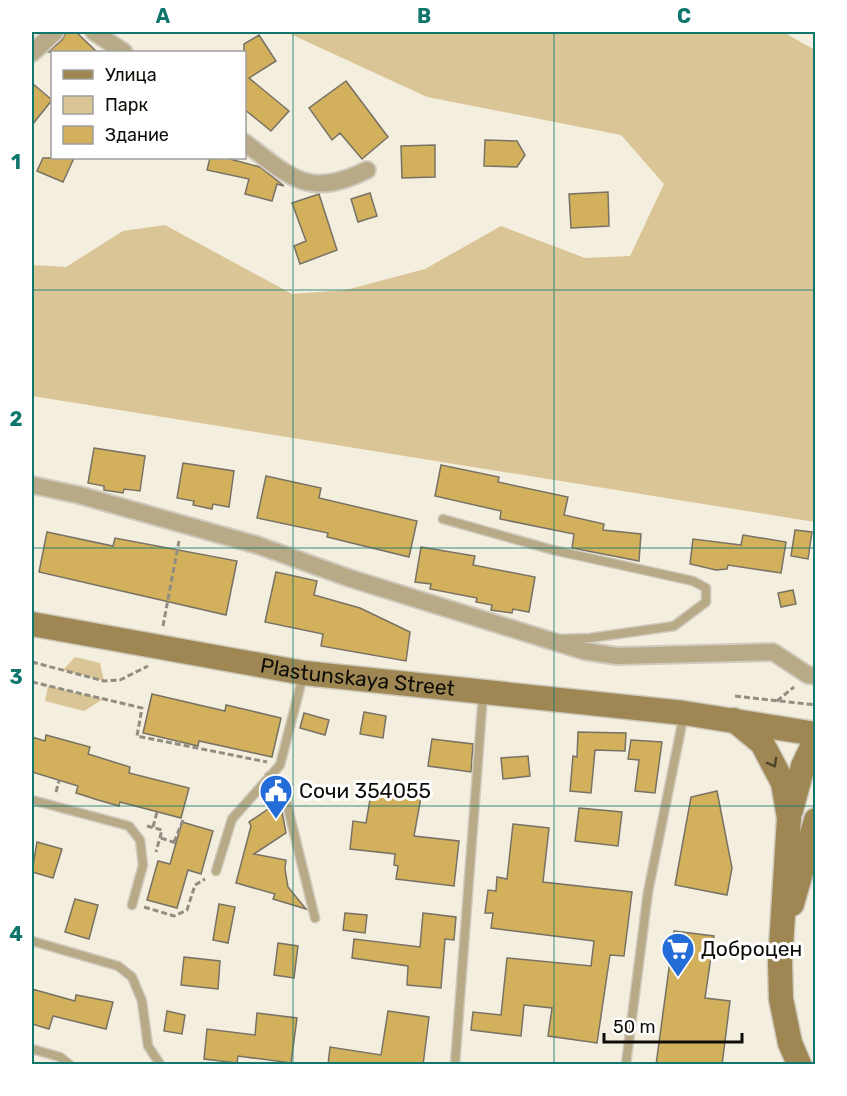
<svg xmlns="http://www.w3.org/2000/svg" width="847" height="1096" viewBox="0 0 847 1096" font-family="Rubik,sans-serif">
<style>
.green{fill:#dac596}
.building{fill:#d3b05b;stroke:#777264;stroke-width:1.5}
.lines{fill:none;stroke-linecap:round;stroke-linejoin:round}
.service-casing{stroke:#cfcabd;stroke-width:11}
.minor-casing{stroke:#cfcabd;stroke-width:20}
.secondary-casing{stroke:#cfcabd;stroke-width:27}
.path{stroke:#918d82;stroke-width:3;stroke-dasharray:6 3;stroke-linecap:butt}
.service{stroke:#b8a987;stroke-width:8}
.minor{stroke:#b8a987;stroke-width:16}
.secondary{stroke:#9e8753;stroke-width:24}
.oneway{stroke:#4f442a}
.grid{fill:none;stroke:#0f766e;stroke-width:1.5;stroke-opacity:0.55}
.labels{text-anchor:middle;stroke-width:6;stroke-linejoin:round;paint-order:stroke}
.street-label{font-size:21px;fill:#0f0d08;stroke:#fff}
.poi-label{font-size:21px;fill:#0f0d08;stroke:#fff;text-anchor:start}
.neatline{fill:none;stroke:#0f766e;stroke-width:2}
.grid-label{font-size:20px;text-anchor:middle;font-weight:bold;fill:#0f766e}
</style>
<rect width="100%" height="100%" fill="#f4eedf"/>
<path class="green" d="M286,32h497l32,18v472l-783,-126v-131l34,2 57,-36 42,-6 127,69 54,-4 79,-21 76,-43 84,32 45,-2 34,-72 -43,-49 -194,-38z
M75,657l25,6 4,18 -41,-11z
M48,686l55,13 -19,12 -39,-10z"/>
<path class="building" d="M66,32h10l21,20h-49l14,-12z
M259,35l17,26 -27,17 40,33 -18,20 -27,-22v-65z
M346,81l42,56 -26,22 -22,-26 -8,7 -23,-32z
M32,83l20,17 -20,25z
M485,140l32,1 8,14 -8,12 -33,-1z
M435,145v32l-33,1 -1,-32z
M43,158h31l-11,24 -26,-11z
M210,158h16l34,9 24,19 -7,-2 -5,17 -27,-7 4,-15 -42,-9z
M608,192l1,34 -38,2 -2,-34z
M370,193l7,23 -19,6 -7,-23z
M319,194l18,56 -37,14 -6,-18 12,-5 -14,-38z
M94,448l51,8 -5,35 -16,-2 -1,4 -19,-3v-4l-16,-3z
M183,463l51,8 -5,36 -16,-3 -1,5 -19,-4 1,-4 -17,-3z
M441,465l58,12 -1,5 70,15 -4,18 40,9 -1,6 38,4 -2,27 -67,-13 2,-14 -74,-15 1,-8 -66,-15z
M266,476l55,12 -2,10 98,23 -8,36 -82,-20 1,-4 -71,-15z
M795,530l17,2 -4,27 -17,-3z
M47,532l66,14 2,-8 122,23 -11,54 -187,-43z
M743,535l43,7 -5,31 -53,-8 -1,4 -11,1 -26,-6 3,-25 48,6z
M421,547l54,9 -2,9 62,12 -6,35 -16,-3 -1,4 -21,-3 1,-5 -16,-3 1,-4 -47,-9 1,-5 -16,-2z
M276,572l41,9 -3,14 46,13 50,24 -4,29 -85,-15 2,-12 -58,-12z
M793,590l3,14 -15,3 -3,-14z
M152,694l73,17 1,-6 55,13 -9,39 -73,-16 -1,5 -55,-13z
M364,712l22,4 -3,22 -23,-4z
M304,713l25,7 -4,15 -25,-7z
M578,732l48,1 -1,18 -30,-1 -4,43 -21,-2 3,-35 4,1z
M46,735l44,12 -2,7 42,13 -1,6 60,15 -8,30 -61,-16 -1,4 -21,-6 -22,-7 2,-7 -46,-14v-35l13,4z
M432,739l41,5 -2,28 -43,-6z
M631,740l31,2 -7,51 -20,-2 4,-31 -11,-1z
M528,756l2,20 -27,3 -2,-21z
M404,783l19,3 -9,50 45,5 -5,45 -58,-7 2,-13 -4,-1 1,-11 -45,-5 3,-28 13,2 6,-35 31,5z
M717,791l15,77 -5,27 -52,-10 16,-88z
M280,801l6,32 -32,21 32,6 -1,9 3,18 18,22 -33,-10 2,-5 -39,-11 15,-57 -2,-4z
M579,808l43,4 -4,34 -43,-5z
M182,822l31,9 -12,43 -13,-4 -11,38 -30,-8 11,-39 12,3z
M513,824l36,4 -6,54 89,10 -8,64 -14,-1 -13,88 -49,-7 4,-28 -28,-3 -3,31 -50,-6 2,-18 28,3 6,-57 84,8 3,-25 -103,-13 2,-15h-8l3,-23 8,1 1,-14 10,2z
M37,842l25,7 -9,29 -21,-6z
M75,899l23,6 -9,34 -24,-7z
M219,904l16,3 -7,36 -15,-3z
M345,913l22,2 -2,18 -22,-3z
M423,913l33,4 -2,23 -9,-1 -4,49 -34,-3 1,-19 -56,-8 2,-19 66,8z
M674,931l40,5 -9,62 25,3 -8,64h-66z
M278,943l20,3 -4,32 -20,-3z
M184,957l36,4 -2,28 -37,-4z
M32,989l43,12 1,-6 37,7 -7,27 -53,-13 -4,13 -17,-5z
M167,1011l18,4 -3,19 -18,-3z
M388,1011l41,6 -6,48h-95l2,-18 51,8z
M257,1013l40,5 -6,45 -53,-7 -1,7 -33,-4 3,-30 48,6z"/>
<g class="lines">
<g class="service-casing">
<path id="service" d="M443,519l110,31 140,31 13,7v14l-32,24 -84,12 -27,1
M269,776l15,16 31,126
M32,800l97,26 11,14 3,25 -11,40
M216,871l16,-52 48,-54 23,-89
M32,941l86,25 14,11 10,24 6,45 12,18
M32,1049l28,8 9,7
M455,1064l28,-370
M626,1064l22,-172 36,-178"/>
</g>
<g class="minor-casing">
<path id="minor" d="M94,32l30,20
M32,53l23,-21
M244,142c48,36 64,57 123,28
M32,485l47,10 178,50 92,33 235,73 33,5 156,-4 35,23 8,1"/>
</g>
<g class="secondary-casing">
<g id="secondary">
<path id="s1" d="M32,624l272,49 380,40 132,21"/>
<path d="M734,720l28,23 21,40 6,35 -9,145 1,36 9,44 9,21"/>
<path d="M791,810l12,-44 13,-27"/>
<path d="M792,904l24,-84"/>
</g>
</g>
<path class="path" d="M163,626l16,-85
M32,662l72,19 16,-1 28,-14
M32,682l110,26 -5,28 130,26
M735,696l81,9
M777,701l17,-14
M56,792l3,-11
M147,826l15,4 -6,22
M153,827l4,-15
M161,838l15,5
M174,842l9,-22
M144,907l30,9 13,-6 8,-25 10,-6"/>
<use href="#service" class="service"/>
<use href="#minor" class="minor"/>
<use href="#secondary" class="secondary"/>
</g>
<defs><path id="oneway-chevron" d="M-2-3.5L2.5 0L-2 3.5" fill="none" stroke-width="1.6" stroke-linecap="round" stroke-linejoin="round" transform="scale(1.5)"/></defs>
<use class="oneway" href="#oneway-chevron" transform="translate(773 763) rotate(61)"/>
<path class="grid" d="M293,32v1032M554,32v1032M32,290h784M32,548h784M32,806h784"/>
<defs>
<g id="civic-pin" transform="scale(1.725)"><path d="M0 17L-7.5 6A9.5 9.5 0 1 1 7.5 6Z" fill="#246dd8" stroke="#fff"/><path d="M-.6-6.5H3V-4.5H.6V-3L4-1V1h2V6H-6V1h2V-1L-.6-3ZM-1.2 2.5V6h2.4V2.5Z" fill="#fff"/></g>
<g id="supermarket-pin" transform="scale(1.725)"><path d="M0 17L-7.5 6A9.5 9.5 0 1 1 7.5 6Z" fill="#246dd8" stroke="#fff"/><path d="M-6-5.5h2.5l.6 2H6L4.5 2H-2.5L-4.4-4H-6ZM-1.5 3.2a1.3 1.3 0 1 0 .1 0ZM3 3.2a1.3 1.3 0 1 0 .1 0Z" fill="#fff"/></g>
</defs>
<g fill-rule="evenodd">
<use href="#civic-pin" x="276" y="791"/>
<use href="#supermarket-pin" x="678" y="949"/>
</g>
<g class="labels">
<g class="street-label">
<text dy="7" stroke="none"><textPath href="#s1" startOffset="330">Plastunskaya Street</textPath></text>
</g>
<g class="poi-label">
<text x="299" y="798">Сочи 354055</text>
<text x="701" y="956">Доброцен</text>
</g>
</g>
<rect width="847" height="1096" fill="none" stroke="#ffffff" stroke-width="66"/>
<rect x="51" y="51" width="195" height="108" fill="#ffffff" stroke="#9f9e9c" stroke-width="1.5"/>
<rect x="63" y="70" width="30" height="9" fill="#9e8753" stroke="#9f9e9c" stroke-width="1.5"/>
<text x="105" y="81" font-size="18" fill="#0f0d08">Улица</text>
<rect x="63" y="96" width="30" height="18" fill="#dac596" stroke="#9f9e9c" stroke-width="1.5"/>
<text x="105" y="111" font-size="18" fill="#0f0d08">Парк</text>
<rect x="63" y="126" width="30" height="18" fill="#d3b05b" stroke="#9f9e9c" stroke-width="1.5"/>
<text x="105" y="141" font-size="18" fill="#0f0d08">Здание</text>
<path d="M604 1033v9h138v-9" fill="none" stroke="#0f0d08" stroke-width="3"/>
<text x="613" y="1033" font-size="18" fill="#0f0d08" stroke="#ffffff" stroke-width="4.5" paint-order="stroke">50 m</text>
<rect x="33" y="33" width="781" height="1030" class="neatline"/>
<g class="grid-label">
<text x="163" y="23">A</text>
<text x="424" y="23">B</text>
<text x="684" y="23">C</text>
<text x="16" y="169">1</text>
<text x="16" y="426">2</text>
<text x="16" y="684">3</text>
<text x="16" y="941">4</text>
</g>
</svg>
